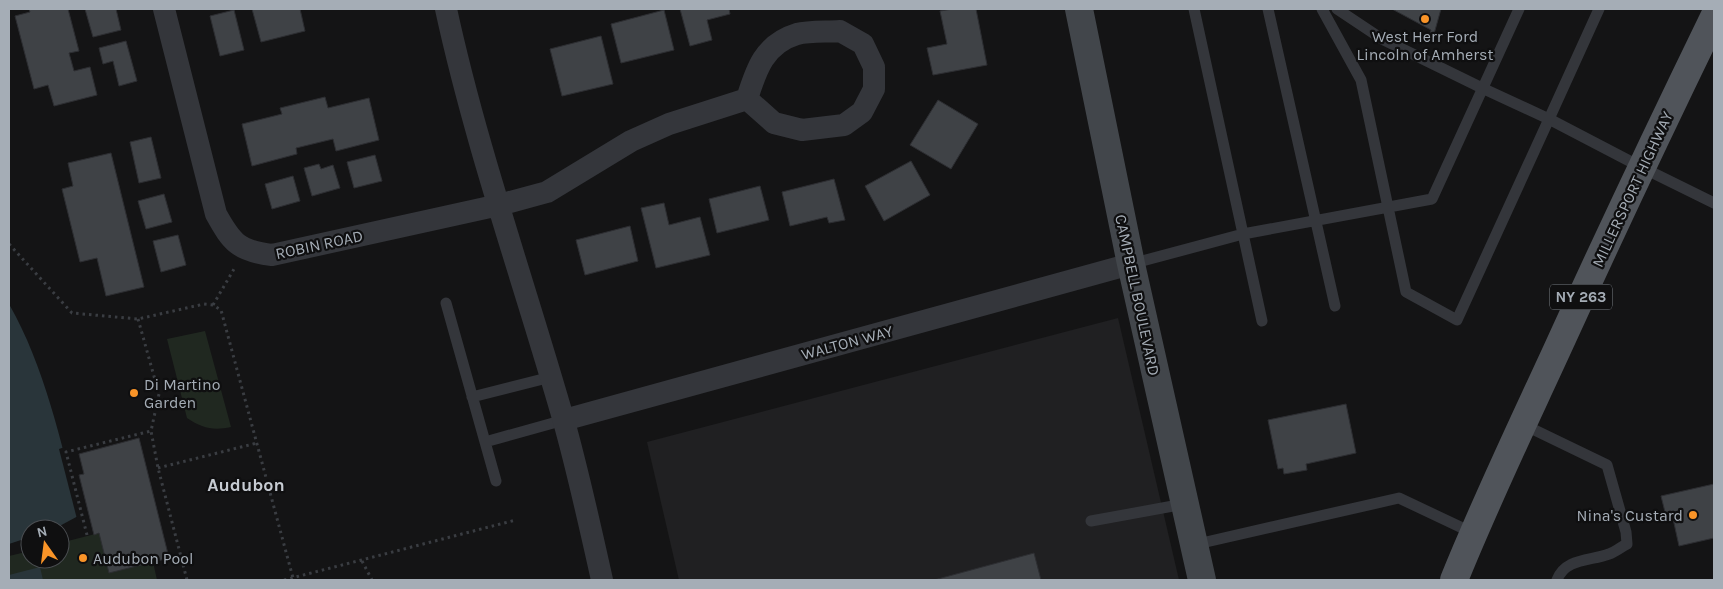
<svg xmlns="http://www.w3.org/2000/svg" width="1723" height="589" viewBox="0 0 1723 589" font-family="Karla,sans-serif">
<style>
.built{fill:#202022}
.green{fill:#202820}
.water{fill:#29353a}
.pier{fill:#141415}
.building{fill:#3f4246;stroke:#2d2e32}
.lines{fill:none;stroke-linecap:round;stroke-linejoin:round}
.path{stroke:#3a3d42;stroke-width:3;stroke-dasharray:2.5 4;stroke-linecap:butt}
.lane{stroke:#34363b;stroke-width:11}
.street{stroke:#34363b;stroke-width:22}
.secondary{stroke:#42464b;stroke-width:28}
.primary{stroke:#50545a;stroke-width:28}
.poi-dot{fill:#f99428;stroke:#0f0f10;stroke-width:2}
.labels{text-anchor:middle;stroke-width:4.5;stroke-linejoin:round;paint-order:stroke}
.shield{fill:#0f0f10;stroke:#787e84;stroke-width:1}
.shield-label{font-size:15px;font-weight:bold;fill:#a5adb6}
.poi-label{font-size:16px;fill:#a5adb6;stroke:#0f0f10;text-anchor:start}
.street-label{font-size:16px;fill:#a5adb6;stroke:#0f0f10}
.neighbourhood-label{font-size:18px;font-weight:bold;fill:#c6cbd2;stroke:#0f0f10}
</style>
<rect width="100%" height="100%" fill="#141415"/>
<path class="built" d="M1118,318l61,262h-500l-32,-138z"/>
<path class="green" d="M205,331l26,96c-18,4 -29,1 -44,-9l-20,-79z
M99,533l54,29 4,18h-148v-24l21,-5v8h30v-16z"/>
<path class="water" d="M9,304c37,65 52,140 71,211l-26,14h-24v8l-21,7z
M40,567l3,13h-34v-5z"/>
<path class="pier" d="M65,447l17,68 -5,4 -18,-70z"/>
<path class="building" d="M29,9h39l11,42 -10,2 5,18 16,-4 7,28 -43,11 -6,-21 -14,4 -19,-73 15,-4z
M85,9h31l5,21 -28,7z
M252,9h48l5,22 -44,11z
M680,9h49l1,5 -23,6 5,20 -22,6z
M953,9h23l11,56 -54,10 -6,-27 20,-4 -7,-33z
M1392,9h49l-9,32 -3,-2 2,-9z
M234,10l10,40 -24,6 -10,-40z
M664,10l10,40 -53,13 -10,-39z
M601,36l12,48 -51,12 -12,-47z
M126,41l11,40 -18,5 -6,-25 -10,3 -4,-16z
M325,97l3,11 41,-10 10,42 -43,11 -3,-12 -37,9 1,6 -45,12 -10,-42 40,-10 -2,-6z
M938,100l40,24 -27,45 -41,-24z
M151,137l10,41 -22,5 -9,-41z
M111,153l33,134 -38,9 -9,-38 -17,4 -18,-73 11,-3 -5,-23z
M375,155l7,26 -28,7 -7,-26z
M911,161l19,34 -46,26 -19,-35z
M319,164l2,5 12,-4 7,23 -28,8 -8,-28z
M293,176l7,25 -28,8 -7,-25z
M834,179l11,41 -16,3 -2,-6 -37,9 -8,-34z
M760,186l9,34 -52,13 -8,-34z
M164,194l8,28 -26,7 -8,-28z
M664,203l5,22 31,-8 10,38 -54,13 -15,-60z
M630,226l8,35 -53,14 -9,-35z
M178,235l8,30 -25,7 -8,-31z
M1346,404l10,49 -50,11 1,6 -23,4 -1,-6 -5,1 -10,-49z
M139,438l30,120 -60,15 -10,-40 -5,2 -15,-60 5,-1 -5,-20z
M1714,484v54l-35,8 -7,-32 -6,2 -5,-20z
M1034,553l7,27h-107z"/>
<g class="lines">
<path class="path" d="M9,244l63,69 66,6 66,-15 9,1 8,5 72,268
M213,305l21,-36
M138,319l21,75 -8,37 7,37 29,112
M158,468l99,-25
M87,535l-21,-83 85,-21
M362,561l10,19
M284,580l232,-60"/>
<path class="lane" d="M1194,9l68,312
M1268,9l67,297
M1322,9l39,71 45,212 51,28 92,-201 -67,-31 -100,-49 -45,-30
M1599,9l-50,110 92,48 73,36
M1131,264l112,-30 189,-35 87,-190
M446,303l50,178
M472,397l79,-20
M1522,424l85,41 19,67 1,12c-6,3 -12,8 -18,10 -18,7 -44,4 -52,26
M485,442l79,-22
M1091,521l93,-17
M1193,545l206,-47 74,35"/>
<path class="street" d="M164,9l52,205c16,29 23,37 56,41l227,-50 48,-13 84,-51 38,-17 78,-25
M446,9c30,138 78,273 117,409 15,53 27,108 39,162
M840,31l23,13 11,23v22l-12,23 -18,13 -42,5 -28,-7 -27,-24c9,-29 17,-55 50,-65 12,-3 29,-2 43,-3z
M564,420l567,-156"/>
<path class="secondary" d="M1079,9l52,255 71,316"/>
<path class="primary" d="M1454,580c31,-77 67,-152 102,-228 51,-112 104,-224 158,-335"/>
</g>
<g class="poi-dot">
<circle cx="1425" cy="19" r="5"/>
<circle cx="134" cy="393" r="5"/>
<circle cx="1693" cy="515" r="5"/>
<circle cx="83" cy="558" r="5"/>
</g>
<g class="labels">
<rect class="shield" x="1550" y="284.5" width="62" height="25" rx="4"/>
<g class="shield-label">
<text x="1581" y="302">NY 263</text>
</g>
<g class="poi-label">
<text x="1425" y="42" text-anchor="middle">West Herr Ford<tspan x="1425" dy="18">Lincoln of Amherst</tspan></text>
<text x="144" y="390">Di Martino<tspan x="144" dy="18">Garden</tspan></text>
<text x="1683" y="521" text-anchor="end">Nina's Custard</text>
<text x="93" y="564">Audubon Pool</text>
</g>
<g class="street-label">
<text transform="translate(1632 189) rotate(-65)" y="6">MILLERSPORT HIGHWAY</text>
<text transform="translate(319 244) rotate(-12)" y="6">ROBIN ROAD</text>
<text transform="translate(1138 295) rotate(78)" y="6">CAMPBELL BOULEVARD</text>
<text transform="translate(847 342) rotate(-15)" y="6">WALTON WAY</text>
</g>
<g class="neighbourhood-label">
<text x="246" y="491">Audubon</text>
</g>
</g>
<rect width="1723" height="589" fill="none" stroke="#a5adb6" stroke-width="20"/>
<g transform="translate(45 544) rotate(346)"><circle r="24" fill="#0f0f10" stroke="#4b4e52"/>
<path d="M0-4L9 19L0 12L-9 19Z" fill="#f99428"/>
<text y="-8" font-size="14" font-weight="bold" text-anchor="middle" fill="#a5adb6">N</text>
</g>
</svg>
